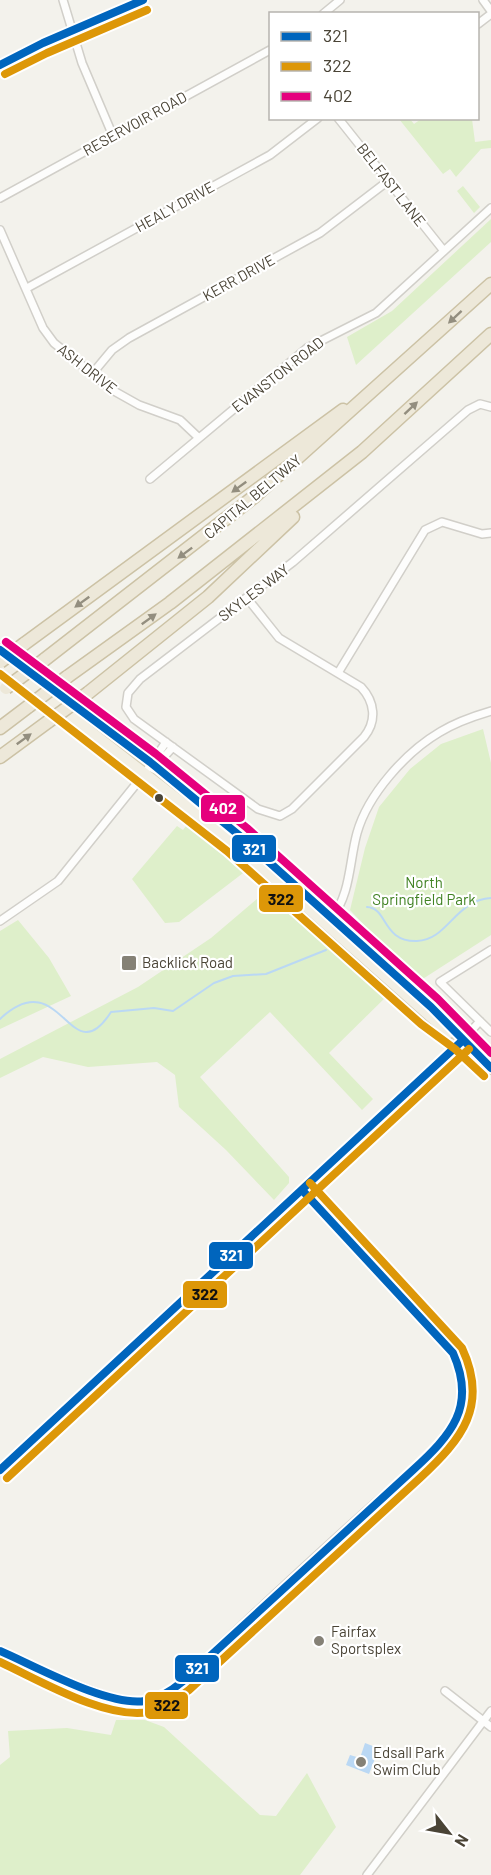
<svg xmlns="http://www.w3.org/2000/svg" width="491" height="1875" viewBox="0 0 491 1875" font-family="Barlow,sans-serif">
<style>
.green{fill:#deefca}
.water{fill:#bad8f4}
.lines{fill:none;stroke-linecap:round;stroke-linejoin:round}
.stream{stroke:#bad8f4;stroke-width:2}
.minor-casing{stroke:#d1cfc9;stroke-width:10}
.tertiary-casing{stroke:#d1cfc9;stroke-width:11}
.primary-casing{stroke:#d6d0b8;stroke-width:14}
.motorway-casing{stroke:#ccc2a5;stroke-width:15}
.minor{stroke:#fdfdfc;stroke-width:7}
.tertiary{stroke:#fdfdfc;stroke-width:8}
.primary{stroke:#f2efe4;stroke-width:10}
.motorway{stroke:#ede8d9;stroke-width:12}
.motorway-bridge-casing{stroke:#ccc2a5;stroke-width:15;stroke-linecap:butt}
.motorway-bridge{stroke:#ede8d9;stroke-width:12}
.bus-1-casing{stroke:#fff;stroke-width:12}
.bus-2-casing{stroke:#fff;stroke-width:12}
.bus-3-casing{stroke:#fff;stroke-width:12}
.bus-1{stroke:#0065bd;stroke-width:8}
.bus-2{stroke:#dd9708;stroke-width:8}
.bus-3{stroke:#e5007d;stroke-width:8}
.oneway{fill:#938e7f}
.bus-dot{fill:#4a4436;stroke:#fff;stroke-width:2}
.poi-dot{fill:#858176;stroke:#fff;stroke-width:2}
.labels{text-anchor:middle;stroke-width:4.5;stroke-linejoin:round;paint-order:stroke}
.street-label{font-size:15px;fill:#4a4436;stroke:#fff}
.park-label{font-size:15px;fill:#408223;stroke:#fff}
.poi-label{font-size:15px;fill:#4a4436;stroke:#fff;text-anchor:start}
.line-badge{stroke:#fff;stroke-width:2}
.badge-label{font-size:16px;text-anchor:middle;font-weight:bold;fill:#fff}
.pale-badge-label{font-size:16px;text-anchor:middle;font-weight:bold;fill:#111}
</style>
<rect width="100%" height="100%" fill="#f3f2ec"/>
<path class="green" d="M399,119h11l4,5 7,-5h51l3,23 16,-2v8l-10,1 -25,28 -6,-8 -7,5z
M463,186l17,21 -6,6 -17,-22z
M491,219v23l-135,123 -9,-28 45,-26z
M483,729l8,34v172l-73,47 -68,-72 15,-62 14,-41 31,-38 31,-25z
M192,818l59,49 -72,55 -14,1 -33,-44 45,-53 6,4z
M271,887l119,106 -61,60 44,46 -11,11 -92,-98 -70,65 89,100v6l-15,17 -48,-50 -47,-43 -4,-32 -18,-13 -69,5 -45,-10 -43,21v-19l138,-72 73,-49z
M18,920l31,38 22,38 -71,33v-98z
M116,1720h29l19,7 96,88 16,1 31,-43 29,54 -36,48h-300v-110l10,-8 -2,-26 59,-3 44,7z"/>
<path class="water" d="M365,1743l18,7 -3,7 -4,-1 -7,18 -23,-9 4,-10 10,3z"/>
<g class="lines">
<path class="stream" d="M367,907c21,1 15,35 50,34 31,-1 38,-41 74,-43
M0,1019c62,-58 70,57 111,-7l43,-4 19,3 41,-28 19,-7 33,-2 60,-24"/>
<g class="minor-casing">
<path id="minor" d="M63,0l19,63 31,73
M483,0l8,11
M323,14l17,-14
M478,24l13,-10
M338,118l106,133
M0,198l270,-148
M0,230l43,98 11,15 60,48 25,14 41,15 19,18
M27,288l243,-133 48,-37
M92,374l20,-24 17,-12 191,-105 68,-52
M150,479l157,-131 69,-35 115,-105
M247,598l32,40 82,49c14,15 16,34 3,50l-72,72 -12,7 -22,-7 -124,-90 -8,-12 2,-14 12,-14 153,-117 175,-152 12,-6 11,3
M338,673l87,-143 17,-8 40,12 9,-1
M153,769l20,-22
M331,919c20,-25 18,-57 26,-86 11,-39 49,-81 83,-101 16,-10 34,-16 51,-21
M0,921l58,-40 87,-108 21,-31
M491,950l-51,32 51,50
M462,1041l18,-20
M0,1651c31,13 111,54 141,51 16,-1 29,-10 41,-20 60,-57 120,-114 182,-169 26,-24 74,-60 91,-90 13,-22 9,-48 -2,-70l-151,-163
M445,1691l46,36
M367,1875l124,-164"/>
</g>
<g class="tertiary-casing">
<path id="tertiary" d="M0,65l43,-22 100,-43
M0,1470l462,-429"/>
</g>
<g class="primary-casing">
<path id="primary" d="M0,650l150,112 90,74 191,171 60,61
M0,661l234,182 215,190"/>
</g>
<g class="motorway-casing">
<path id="motorway" d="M24,644l319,-234
M44,660l211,-164 236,-212
M67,677l103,-74 192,-151 129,-118
M88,693l120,-96 85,-80
M0,728l29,-22
M0,757l49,-36"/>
</g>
<use href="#minor" class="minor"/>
<use href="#tertiary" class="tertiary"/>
<use href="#primary" class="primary"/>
<use href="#motorway" class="motorway"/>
<g class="motorway-bridge-casing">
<path id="motorway-bridge" d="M0,662l24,-18
M6,688l38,-28
M29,706l38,-29
M49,721l39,-28"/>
</g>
<use href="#motorway-bridge" class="motorway-bridge"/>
<g class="bus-1-casing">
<path id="bus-1" d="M0,65l43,-22 100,-43
M0,650l150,112 90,74 191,171 60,61
M0,1470l462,-429
M0,1651c35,15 108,56 145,50 14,-2 26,-10 37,-19l231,-212c38,-35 64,-63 40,-117l-151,-163"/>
</g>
<g class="bus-2-casing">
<path id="bus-2" d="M5,74l42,-21 100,-43
M0,674l227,177 194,173 34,25 29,27
M7,1478l462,-429
M0,1662c39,18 106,58 149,50 15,-3 28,-13 40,-22l231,-212c42,-39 69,-72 42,-130l-152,-165"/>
</g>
<g class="bus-3-casing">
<path id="bus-3" d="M6,642l150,112 91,74 191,171 53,54"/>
</g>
<use href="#bus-1" class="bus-1"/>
<use href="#bus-2" class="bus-2"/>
<use href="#bus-3" class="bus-3"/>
</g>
<defs><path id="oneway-solid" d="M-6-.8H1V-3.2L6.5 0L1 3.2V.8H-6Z" transform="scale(1.5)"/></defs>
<g class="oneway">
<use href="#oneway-solid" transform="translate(455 317) rotate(137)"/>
<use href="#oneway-solid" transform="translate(411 408) rotate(-43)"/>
<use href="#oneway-solid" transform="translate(239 487) rotate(144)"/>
<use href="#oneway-solid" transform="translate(185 553) rotate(143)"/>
<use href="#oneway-solid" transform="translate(82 602) rotate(144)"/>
<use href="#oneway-solid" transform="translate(149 619) rotate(-36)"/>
<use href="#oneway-solid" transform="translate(24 739) rotate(-36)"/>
</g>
<circle class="bus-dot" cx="159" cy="798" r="5"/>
<g class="poi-dot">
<rect x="121" y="955" width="16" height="16" rx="3"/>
<circle cx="319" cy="1641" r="6"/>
<circle cx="361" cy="1762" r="6"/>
</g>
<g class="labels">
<g class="street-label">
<text transform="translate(135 124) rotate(-29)" y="5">RESERVOIR ROAD</text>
<text transform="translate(391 185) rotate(52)" y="5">BELFAST LANE</text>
<text transform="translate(175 207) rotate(-29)" y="5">HEALY DRIVE</text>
<text transform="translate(239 278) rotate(-29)" y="5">KERR DRIVE</text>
<text transform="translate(87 369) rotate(38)" y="5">ASH DRIVE</text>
<text transform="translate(278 375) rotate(-38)" y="5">EVANSTON ROAD</text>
<text transform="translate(253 497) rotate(-40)" y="5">CAPITAL BELTWAY</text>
<text transform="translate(254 593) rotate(-37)" y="5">SKYLES WAY</text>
</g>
<g class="park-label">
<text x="424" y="888">North<tspan x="424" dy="17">Springfield Park</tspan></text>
</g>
<g class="poi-label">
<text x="142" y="968">Backlick Road</text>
<text x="331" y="1637">Fairfax<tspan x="331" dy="17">Sportsplex</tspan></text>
<text x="373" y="1758">Edsall Park<tspan x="373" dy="17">Swim Club</tspan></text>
</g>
</g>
<g class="line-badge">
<rect x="200" y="794" width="46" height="29" rx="6" fill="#e5007d"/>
<rect x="231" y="834" width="46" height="29" rx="6" fill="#0065bd"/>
<rect x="258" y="884" width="46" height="29" rx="6" fill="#dd9708"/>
<rect x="208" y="1241" width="46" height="29" rx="6" fill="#0065bd"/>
<rect x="182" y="1280" width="46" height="29" rx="6" fill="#dd9708"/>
<rect x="174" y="1654" width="46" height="29" rx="6" fill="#0065bd"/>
<rect x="144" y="1691" width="45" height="29" rx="6" fill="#dd9708"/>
</g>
<g class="badge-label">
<text x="223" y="814">402</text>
<text x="254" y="855">321</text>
<text x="231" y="1261">321</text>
<text x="197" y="1674">321</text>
</g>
<g class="pale-badge-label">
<text x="281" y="905">322</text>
<text x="205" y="1300">322</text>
<text x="167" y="1711">322</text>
</g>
<rect x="269" y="12" width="210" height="108" fill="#ffffff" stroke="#b7b4af" stroke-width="1.5"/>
<rect x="281" y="32" width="30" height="9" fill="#0065bd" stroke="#b7b4af" stroke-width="1.5"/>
<text x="323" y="42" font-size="18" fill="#4a4436">321</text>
<rect x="281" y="62" width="30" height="9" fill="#dd9708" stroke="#b7b4af" stroke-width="1.5"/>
<text x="323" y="72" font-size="18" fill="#4a4436">322</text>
<rect x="281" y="92" width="30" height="9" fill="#e5007d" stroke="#b7b4af" stroke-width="1.5"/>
<text x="323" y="102" font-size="18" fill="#4a4436">402</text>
<g transform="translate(449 1833) rotate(121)" stroke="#ffffff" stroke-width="4.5" paint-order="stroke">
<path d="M0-4.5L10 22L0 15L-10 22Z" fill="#4a4436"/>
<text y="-9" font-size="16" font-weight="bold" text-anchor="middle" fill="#4a4436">N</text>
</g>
</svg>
